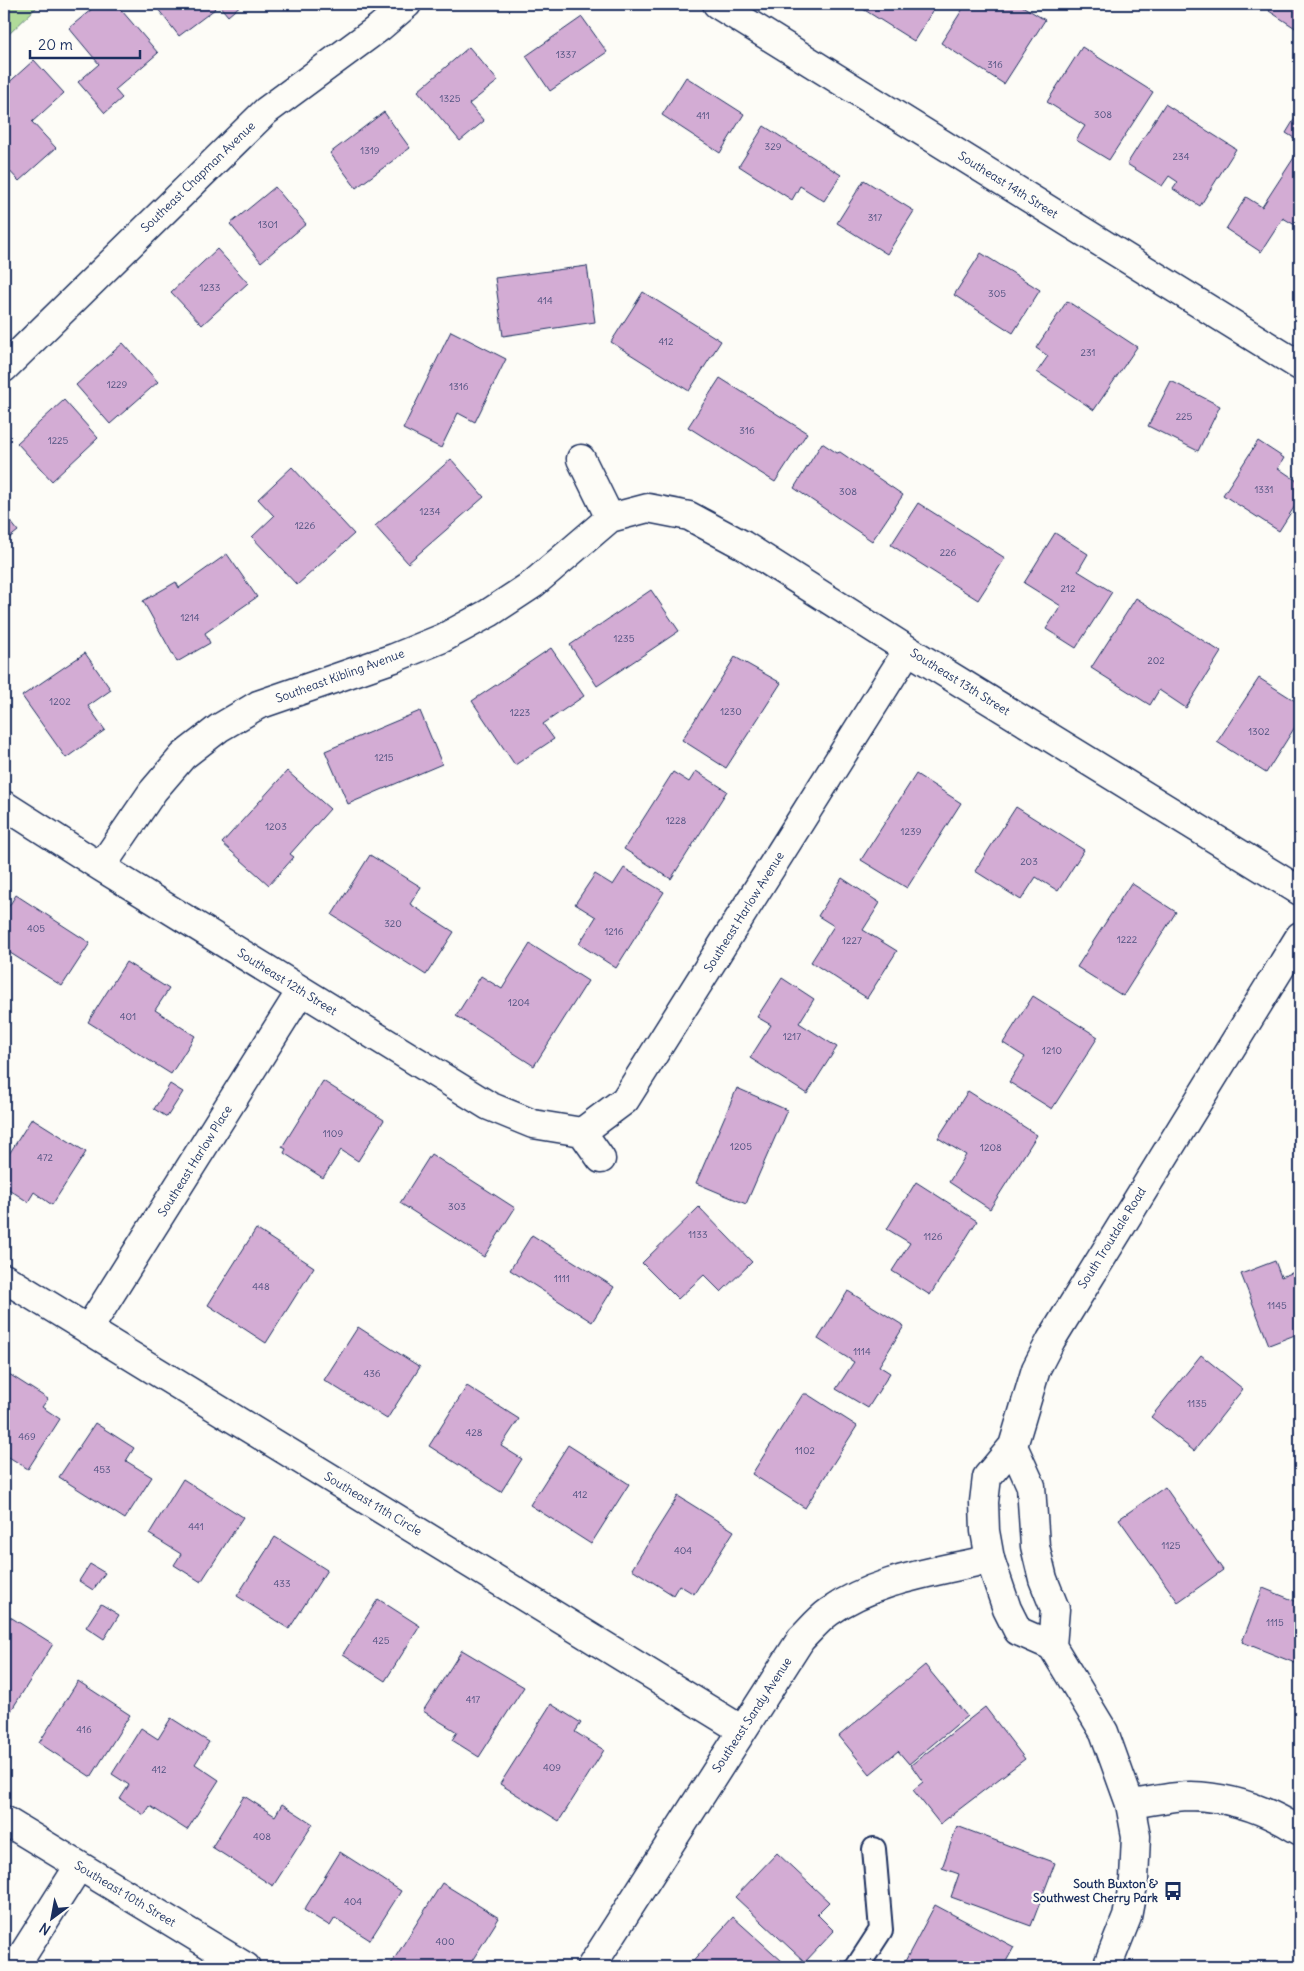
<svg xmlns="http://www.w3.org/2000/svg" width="1304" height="1971" viewBox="0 0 1304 1971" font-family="Delius,sans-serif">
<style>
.green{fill:#b0db99;stroke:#66857c}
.building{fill:#d3acd4;stroke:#1b2f5e}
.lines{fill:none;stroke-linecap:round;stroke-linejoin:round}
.service-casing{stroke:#1b2f5e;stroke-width:26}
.minor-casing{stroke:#1b2f5e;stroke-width:31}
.tertiary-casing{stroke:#1b2f5e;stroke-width:31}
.secondary-casing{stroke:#1b2f5e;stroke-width:31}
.service{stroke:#fdfcf7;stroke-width:22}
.minor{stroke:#fdfcf7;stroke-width:28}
.tertiary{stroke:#fdfcf7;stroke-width:28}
.secondary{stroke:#fdfcf7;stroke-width:28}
.labels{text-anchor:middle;stroke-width:4.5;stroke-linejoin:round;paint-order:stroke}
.number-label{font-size:10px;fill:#494e7c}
.street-label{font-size:12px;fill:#1b2f5e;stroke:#fdfcf7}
.poi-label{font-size:12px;font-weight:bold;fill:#1b2f5e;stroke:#fdfcf7;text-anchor:end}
</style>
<rect width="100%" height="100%" fill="#fdfcf7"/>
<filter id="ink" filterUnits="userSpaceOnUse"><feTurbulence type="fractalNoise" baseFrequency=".02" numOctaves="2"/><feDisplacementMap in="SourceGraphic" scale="10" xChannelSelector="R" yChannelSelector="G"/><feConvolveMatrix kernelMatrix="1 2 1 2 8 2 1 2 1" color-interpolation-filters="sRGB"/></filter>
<g filter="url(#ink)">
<path class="green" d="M4,4h36l-36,35z"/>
<path class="building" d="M98,4h18l42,49 -43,37 7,8 -17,15 -27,-31 21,-18 -30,-36z
M154,4h57l4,5 -36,27z
M218,4h24l-14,12z
M855,4h82l-23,37z
M966,4h53l26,16 -41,64 -63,-41z
M1273,4h27v27l-31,-20z
M582,17l25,35 -57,39 -24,-35z
M469,47l29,34 -29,23 15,17 -24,20 -42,-50z
M1082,47l71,45 -44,68 -33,-20 9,-14 -38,-24z
M34,60l30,33 -32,29 24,26 -37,33 -15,-16v-78z
M686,77l58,37 -24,39 -58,-38z
M1165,104l71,45 -36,57 -27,-17 5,-7 -9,-6 -7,10 -35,-22z
M1300,110v29l-1,2 -13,-8z
M384,112l26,36 -54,40 -26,-35z
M764,126l77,49 -17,26 -24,-15 -8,14 -53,-34z
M1297,153l3,2v73l-17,-10 -22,34 -35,-23 20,-32 16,10z
M864,180l50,31 -27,43 -50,-31z
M275,187l31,37 -45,38 -31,-38z
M217,249l31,34 -46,42 -31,-33z
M981,253l59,37 -27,43 -59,-38z
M587,266l8,56 -92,14 -8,-58z
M643,292l78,49 -32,50 -78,-49z
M1067,301l70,46 -43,63 -57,-38 11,-16 -12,-8z
M451,331l55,28 -31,63 -17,-9 -17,35 -38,-19z
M123,343l35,39 -48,42 -34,-39z
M720,378l87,55 -32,49 -87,-55z
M1171,381l49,25 -22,45 -50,-25z
M64,400l34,38 -46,43 -35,-38z
M1258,441l26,17 -6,10 22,15v15l-21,33 -56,-36z
M822,443l15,10 3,-1 63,43 -31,46 -78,-53z
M451,459l33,38 -76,66 -33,-37z
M292,467l62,67 -57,51 -45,-48 22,-21 -16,-17z
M918,503l87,55 -27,42 -87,-55z
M4,513l14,18 -14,11z
M1055,533l33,21 -10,17 34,21 -36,56 -30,-19 15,-23 -37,-23z
M227,554l30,43 -52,36 5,10 -33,19 -34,-61 33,-19 3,6z
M651,590l28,41 -82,55 -27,-41z
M1136,598l85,54 -35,56 -27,-18 -9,15 -59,-37z
M551,648l33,48 -41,28 11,15 -39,26 -43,-64z
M85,653l26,37 -23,16 17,24 -39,28 -44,-62z
M735,657l46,26 -55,85 -44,-28z
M1259,678l41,26v15l-34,54 -49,-31z
M420,711l22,53 -94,40 -23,-53z
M287,771l43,38 -40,45 4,3 -25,28 -47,-42z
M696,771l31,20 -56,88 -47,-30 49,-77 16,10z
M916,774l45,29 -54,85 -46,-28z
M1016,807l68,43 -26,41 -22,-14 -15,23 -46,-29z
M370,855l51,32 -11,17 44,28 -28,43 -94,-60z
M624,868l40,24 -48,76 -37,-24 17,-27 -21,-13 20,-30 18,11z
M842,878l38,25 -17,27 34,21 -30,47 -56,-36 23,-36 -16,-10z
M1131,883l45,29 -53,84 -46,-29z
M16,895l74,48 -28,43 -58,-37v-35z
M530,944l58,37 -54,85 -78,-50 25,-40 21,13z
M126,962l43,27 -14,21 40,26 -24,38 -83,-52z
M782,978l32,21 -15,24 38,24 -30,47 -57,-36 21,-33 -14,-8z
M1033,996l65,41 -46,72 -43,-27 16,-25 -22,-14z
M323,1081l61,39 -26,41 -17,-11 -18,28 -39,-25 2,-4 -4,-2z
M170,1084l13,8 -16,25 -13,-8z
M737,1088l50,22 -41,94 -50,-21z
M968,1091l69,44 -47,74 -41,-27 17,-27 -28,-17z
M32,1118l54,34 -34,53 -18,-13 -6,10 -24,-16v-24z
M431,1154l84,54 -31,49 -84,-54z
M916,1182l61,39 -47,74 -38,-24 18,-28 -23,-14z
M699,1207l53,55 -31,30 -17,-17 -26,24 -36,-36z
M256,1229l58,38 -48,76 -58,-38z
M532,1235l82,52 -22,35 -82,-52z
M1275,1261l6,16 19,-7v63l-31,12 -28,-71z
M848,1291l56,35 -25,40 11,7 -22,35 -32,-19 18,-27 -36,-23z
M358,1327l62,40 -33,52 -63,-39z
M1201,1355l42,34 -49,62 -43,-34z
M9,1374l39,25 -6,8 18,12 -32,50 -24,-15v-72z
M467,1386l52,33 -18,27 21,13 -21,33 -72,-46z
M803,1394h4l50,32 -52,82 -53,-34z
M95,1423l39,25 -8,13 26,16 -27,42 -66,-42z
M568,1445l61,39 -38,60 -61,-39z
M183,1479l60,38 -42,65 -27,-17 7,-11 -32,-20z
M1165,1487l58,83 -45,32 -59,-83z
M678,1496l56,35 -40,63 -15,-9 -6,10 -41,-26z
M275,1537l52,33 -38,59 -52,-33z
M90,1564l15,9 -12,17 -14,-9z
M1263,1588l37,15v62l-58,-23z
M378,1599l42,27 -35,55 -42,-27z
M101,1604l18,11 -15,24 -18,-12z
M4,1613l49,31 -49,78z
M462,1650l62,37 -45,70 -27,-17 5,-8 -34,-21z
M925,1665l42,51 -58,48 -11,-13 -28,23 -31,-38z
M78,1681l52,34 -39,62 -52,-34z
M551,1704l30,19 -6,9 29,18 -45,71 -59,-37z
M985,1707l40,52 -85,65 -27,-34 10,-8 -12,-17z
M171,1718l38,24 -14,22 24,16 -32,50 -37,-24 -6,9 -24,-16 9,-14 -17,-11 29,-46 17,11z
M244,1796l31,20 7,-12 31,20 -40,62 -61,-39z
M957,1826l98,37 -24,63 -80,-29 8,-23 -17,-6z
M340,1852l61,39 -31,49 -35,-22 -5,8 -26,-16z
M777,1853l52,49 -12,12 17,17 -29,31 -70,-65z
M442,1883l57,35 -31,49h-72l-5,-3z
M935,1905l79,42 -11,20h-101z
M733,1917l49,44 -5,6h-89z"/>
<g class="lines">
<g class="service-casing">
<path id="service" d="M857,1967l24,-37 -7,-81"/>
</g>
<g class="minor-casing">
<path id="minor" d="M717,4l583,362
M4,368l262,-257 114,-84 27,-23
M581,459l29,59
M4,805l97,62 388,239 44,18 49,8
M101,867l52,-76 30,-35 36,-28 39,-23 136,-47 49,-20 46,-25 44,-29 77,-66 38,-10 41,8 54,29 165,105 392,241
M582,1132l43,-32 283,-450
M582,1132l19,27
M4,1278l738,452
M88,1330l213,-339
M4,1820l242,147
M15,1967l64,-101
M591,1967l210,-328c9,-9 18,-20 28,-27 46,-33 107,-40 161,-53"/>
</g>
<g class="tertiary-casing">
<path id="tertiary" d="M1130,1804c19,-2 41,-8 61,-8 40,1 76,14 109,35"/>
</g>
<g class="secondary-casing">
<path id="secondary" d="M1013,1446l18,40 4,60 8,33 12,30 -3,37
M1107,1967l20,-50 7,-37 2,-44 -6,-32 -26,-72 -32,-53 -20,-33 -34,-15 -11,-22 -17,-50 -5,-28 -1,-29 3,-25 26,-31 23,-77 15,-29 249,-404"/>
</g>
<use href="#service" class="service"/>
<use href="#minor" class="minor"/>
<use href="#tertiary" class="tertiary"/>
<use href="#secondary" class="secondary"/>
</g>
</g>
<defs>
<g id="bus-bare" transform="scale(1.5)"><path d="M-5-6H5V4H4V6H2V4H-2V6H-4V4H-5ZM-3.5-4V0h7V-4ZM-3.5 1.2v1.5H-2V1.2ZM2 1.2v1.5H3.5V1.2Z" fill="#1b2f5e" stroke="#fdfcf7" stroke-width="2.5" paint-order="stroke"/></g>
</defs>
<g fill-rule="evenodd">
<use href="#bus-bare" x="1173" y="1891"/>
</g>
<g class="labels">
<g class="number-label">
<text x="566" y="58">1337</text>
<text x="995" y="68">316</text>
<text x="450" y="102">1325</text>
<text x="1103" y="118">308</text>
<text x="703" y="119">411</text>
<text x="773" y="150">329</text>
<text x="370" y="154">1319</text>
<text x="1181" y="160">234</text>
<text x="875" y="221">317</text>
<text x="268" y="228">1301</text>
<text x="210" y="291">1233</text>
<text x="997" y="297">305</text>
<text x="545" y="304">414</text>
<text x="666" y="345">412</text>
<text x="1088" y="356">231</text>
<text x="117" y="388">1229</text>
<text x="459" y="390">1316</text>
<text x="1184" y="420">225</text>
<text x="747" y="434">316</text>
<text x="58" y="444">1225</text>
<text x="1264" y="493">1331</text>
<text x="848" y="495">308</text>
<text x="430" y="515">1234</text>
<text x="305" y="529">1226</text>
<text x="948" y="556">226</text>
<text x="1068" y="592">212</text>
<text x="190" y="621">1214</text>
<text x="624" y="642">1235</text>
<text x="1156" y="664">202</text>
<text x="60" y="705">1202</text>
<text x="731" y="715">1230</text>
<text x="520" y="716">1223</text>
<text x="1259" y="735">1302</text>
<text x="384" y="761">1215</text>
<text x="676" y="824">1228</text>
<text x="276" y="830">1203</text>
<text x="911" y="835">1239</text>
<text x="1029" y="865">203</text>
<text x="393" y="927">320</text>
<text x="36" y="932">405</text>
<text x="614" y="935">1216</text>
<text x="1127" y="943">1222</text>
<text x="852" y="944">1227</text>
<text x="519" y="1006">1204</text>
<text x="128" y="1020">401</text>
<text x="792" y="1040">1217</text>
<text x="1052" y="1054">1210</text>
<text x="333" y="1137">1109</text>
<text x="741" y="1150">1205</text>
<text x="991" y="1151">1208</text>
<text x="45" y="1161">472</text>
<text x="457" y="1210">303</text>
<text x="698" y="1238">1133</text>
<text x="933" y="1240">1126</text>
<text x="562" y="1282">1111</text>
<text x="261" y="1290">448</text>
<text x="1277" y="1309">1145</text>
<text x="862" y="1355">1114</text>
<text x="372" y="1377">436</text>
<text x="1197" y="1407">1135</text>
<text x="474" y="1436">428</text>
<text x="27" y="1440">469</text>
<text x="805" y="1454">1102</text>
<text x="102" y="1473">453</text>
<text x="580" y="1498">412</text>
<text x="196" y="1530">441</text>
<text x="1171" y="1549">1125</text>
<text x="683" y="1554">404</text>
<text x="282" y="1587">433</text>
<text x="1275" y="1626">1115</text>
<text x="381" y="1644">425</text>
<text x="473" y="1703">417</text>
<text x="84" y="1733">416</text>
<text x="552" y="1771">409</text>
<text x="159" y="1773">412</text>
<text x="262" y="1840">408</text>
<text x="353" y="1905">404</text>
<text x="445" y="1945">400</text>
</g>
<g class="street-label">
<text transform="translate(198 177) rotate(-44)" y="4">Southeast Chapman Avenue</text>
<text transform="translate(1008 185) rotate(32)" y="4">Southeast 14th Street</text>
<text transform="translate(340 676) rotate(-20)" y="4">Southeast Kibling Avenue</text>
<text transform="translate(960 682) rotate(32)" y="4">Southeast 13th Street</text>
<text transform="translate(744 912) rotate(-58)" y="4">Southeast Harlow Avenue</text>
<text transform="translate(287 982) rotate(32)" y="4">Southeast 12th Street</text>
<text transform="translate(195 1161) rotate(-58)" y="4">Southeast Harlow Place</text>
<text transform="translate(1112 1238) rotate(-58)" y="4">South Troutdale Road</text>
<text transform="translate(373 1504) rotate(31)" y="4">Southeast 11th Circle</text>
<text transform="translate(752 1715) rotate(-57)" y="4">Southeast Sandy Avenue</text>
<text transform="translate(125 1894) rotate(31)" y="4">Southeast 10th Street</text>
</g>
<g class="poi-label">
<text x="1158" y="1888">South Buxton &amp;<tspan x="1158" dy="14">Southwest Cherry Park</tspan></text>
</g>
</g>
<rect width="1304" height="1971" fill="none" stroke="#fdfcf7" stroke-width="20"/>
<rect x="10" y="10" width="1284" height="1951" fill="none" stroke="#1b2f5e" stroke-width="2" filter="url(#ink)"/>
<g transform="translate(52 1918) rotate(212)" stroke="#fdfcf7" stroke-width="4" paint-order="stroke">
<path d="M0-4L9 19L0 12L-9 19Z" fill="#1b2f5e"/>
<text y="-8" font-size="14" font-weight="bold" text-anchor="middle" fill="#1b2f5e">N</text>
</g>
<path d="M30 50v8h110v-8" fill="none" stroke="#1b2f5e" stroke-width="2.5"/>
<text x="38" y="50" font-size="15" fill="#1b2f5e" stroke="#fdfcf7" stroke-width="4" paint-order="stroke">20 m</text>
</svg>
